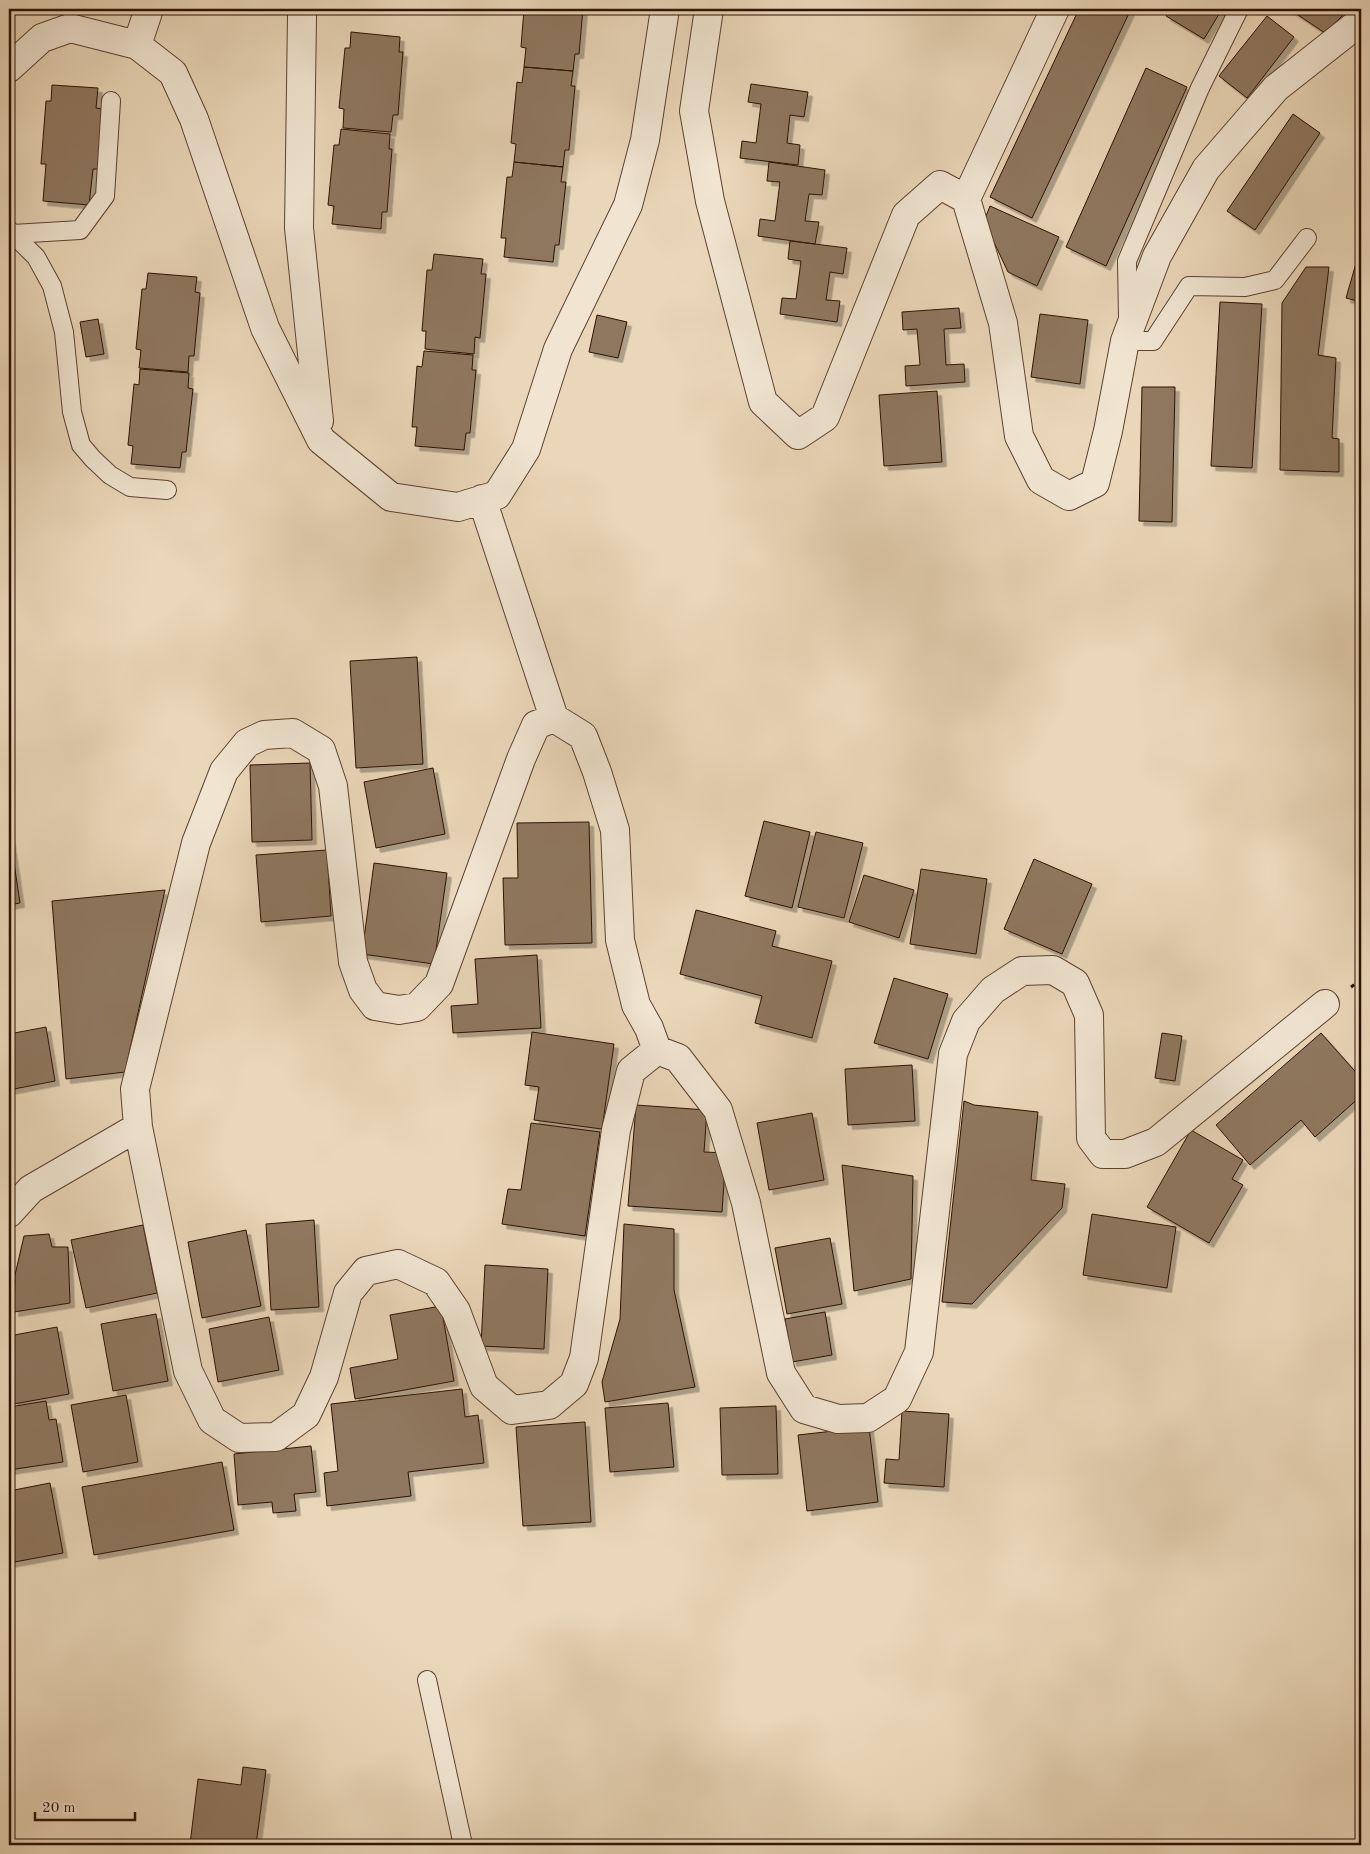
<svg xmlns="http://www.w3.org/2000/svg" width="1370" height="1854" viewBox="0 0 1370 1854" font-family="'Old Standard TT',serif">
<style>
.building{fill:#8f7861;stroke:#2d1102;filter:url(#shadow)}
.lines{fill:none;stroke-linecap:round;stroke-linejoin:round}
.lane-casing{stroke:#5c4230;stroke-width:20}
.street-casing{stroke:#5c4230;stroke-width:30}
.path{stroke:#2d1102;stroke-width:3;stroke-dasharray:4 2.5;stroke-linecap:butt}
.lane{stroke:#f1e5d2;stroke-width:18}
.street{stroke:#f1e5d2;stroke-width:28}
</style>
<defs>
<filter id="shadow"><feDropShadow dx="4.5" dy="4.5" stdDeviation="0" flood-color="#0004"/></filter>
</defs>
<rect width="100%" height="100%" fill="#ead7b9"/>
<filter id="stains"><feTurbulence type="fractalNoise" baseFrequency=".004" numOctaves="4"/><feColorMatrix values="0 0 0 0 .2 0 0 0 0 .09 0 0 0 0 .02 0 0 0 .5 -.17"/></filter>
<radialGradient id="worn" r=".72"><stop offset=".6" stop-color="#630" stop-opacity="0"/><stop offset="1" stop-color="#630" stop-opacity=".3"/></radialGradient>
<path class="building" d="M524,9h59l-4,45h-4l-2,17 -49,-4 2,-19 -5,-1z
M1079,9h52l-99,209 -42,-21z
M1171,9h51l-18,30 -38,-23z
M1289,9h60l-24,24z
M1267,16l27,21 -47,61 -28,-22z
M351,32l49,5 -1,15h4l-5,63h-5l-2,17 -48,-4 1,-19 -5,-1 6,-60h5z
M524,67l49,4 -2,15h4l-6,64h-4l-2,17 -49,-5 2,-18 -5,-1 6,-61 5,1z
M1146,68l41,19 -81,179 -40,-19z
M751,84l57,8 -4,25 -14,-2 -3,28 13,2 -2,20 -58,-7 2,-17 14,2 5,-39 -13,-2z
M52,85l46,3 -2,20 7,1 -4,60h-6l-4,36 -46,-4 3,-37h-5l5,-63h5z
M1293,114l27,19 -65,97 -28,-19z
M341,129l49,5 -1,15h3l-5,63h-5l-1,17 -49,-5 2,-18 -6,-1 6,-60h5z
M514,162l49,5 -2,15h5l-7,63h-4l-2,17 -49,-5 2,-19h-5l6,-61h5z
M769,162l56,8 -3,25 -13,-1 -4,27 14,1 -4,22 -57,-8 2,-17 15,2 5,-39 -13,-1z
M990,206l69,31 -22,49 -29,-14 -24,-51z
M790,241l57,7 -4,26 -13,-2 -4,28 14,1 -3,21 -57,-8 2,-16 14,1 5,-38 -13,-2z
M1361,246v56l-15,-4z
M434,254l49,5 -2,15h5l-6,64 -5,-1 -1,17 -49,-5 1,-18h-4l5,-61h5z
M1306,267h23l-11,88 18,3 -4,80 7,1v33l-59,-2 2,-167z
M148,273l49,4 -2,15 5,1 -6,63h-5l-1,16 -49,-4 2,-18 -5,-1 6,-60h4z
M1220,302l42,2 -10,164 -41,-2z
M959,308l2,20 -17,1 2,36 18,-1 1,18 -59,4 -1,-20 15,-1 -3,-36 -14,1 -1,-18z
M1040,314l48,6 -8,64 -49,-7z
M597,315l30,7 -9,36 -29,-6z
M98,319l6,35 -18,3 -6,-35z
M424,351l49,4 -1,15h4l-6,63h-4l-2,17 -49,-4 2,-19h-5l5,-61 5,1z
M140,369l49,4 -1,15 5,1 -7,63h-4l-2,16 -49,-4 2,-18 -5,-1 6,-61 5,1z
M1142,387h33l-3,135 -33,-1z
M937,391l5,71 -58,4 -5,-71z
M417,657l6,107 -67,4 -6,-107z
M310,763l2,77 -60,2 -2,-77z
M433,768l12,66 -69,14 -12,-66z
M764,821l46,11 -18,76 -47,-12z
M589,822l3,121 -87,2 -2,-67h15l-1,-55z
M9,829l11,74 -11,2z
M816,832l47,11 -19,75 -46,-11z
M327,850l4,66 -70,6 -5,-67z
M1034,859l58,25 -30,70 -58,-25z
M374,863l73,10 -13,91 -72,-10z
M921,869l66,10 -11,75 -66,-10z
M864,875l50,15 -15,48 -50,-16z
M165,890l-40,182 -59,7 -14,-178z
M696,910l80,21 -4,15 60,15 -20,77 -57,-15 7,-27 -82,-22z
M537,955l4,73 -88,5 -2,-27 27,-2 -3,-45z
M894,978l54,16 -20,65 -54,-16z
M46,1027l9,54 -46,9v-56z
M532,1032l82,12 -12,85 -68,-9 5,-33 -14,-2z
M1162,1033l20,3 -7,45 -20,-3z
M1321,1033l40,45v18l-46,41 -14,-17 -51,45 -34,-40z
M912,1065l3,56 -67,4 -3,-56z
M964,1101l10,4 64,7 -7,68 34,4 -3,24 -90,96 -30,-2z
M636,1105l71,5 -3,42 22,1 -4,59 -94,-6z
M812,1113l12,67 -55,10 -12,-67z
M531,1123l69,9 -15,104 -83,-12 6,-35 13,1z
M1191,1130l52,30 -11,19 11,6 -34,58 -62,-36z
M842,1165l71,11 -2,103 -57,12z
M1092,1214l84,13 -9,61 -84,-13z
M314,1220l5,87 -48,3 -5,-86z
M624,1224l50,5v61l21,97 -90,15 -3,-20 18,-63z
M143,1225l14,68 -71,15 -15,-68z
M246,1230l15,76 -59,12 -14,-76z
M49,1234l3,13h16l2,56 -56,9 1,-37 9,-39z
M830,1238l12,66 -55,10 -12,-66z
M485,1265l63,4 -4,80 -63,-3z
M441,1306l13,75 -99,18 -5,-31 48,-9 -8,-44z
M825,1312l7,43 -40,7 -7,-43z
M156,1314l12,67 -55,10 -12,-67z
M269,1317l10,53 -61,12 -9,-53z
M57,1327l12,67 -55,10 -5,-28v-40z
M462,1389l3,28 13,-2 6,48 -76,9 3,24 -84,10 -3,-33 14,-2 -7,-67z
M126,1395l12,67 -55,10 -12,-67z
M46,1401l3,19 7,-1 7,43 -54,8v-63z
M668,1403l6,64 -64,5 -5,-64z
M776,1406l2,68 -56,1 -2,-67z
M902,1411l47,3 -5,73 -60,-4 2,-24 13,1z
M585,1422l6,100 -68,4 -7,-99z
M869,1427l9,75 -71,9 -9,-76z
M311,1446l5,46 -22,2 2,17 -23,2 -1,-11 -34,3 -4,-51z
M222,1462l12,68 -140,25 -12,-68z
M50,1483l13,70 -54,10v-72z
M243,1767l23,3 -10,75 -66,-1 8,-65 43,6z"/>
<g class="lines">
<g class="lane-casing">
<path id="lane" d="M9,230l27,27 16,29 12,46 8,80 9,33 12,14 17,16 20,12 37,3
M13,234l67,-4 25,-34 6,-95
M1128,319l-1,-58 73,-173 39,-79
M1125,341h28l36,-55 56,1 30,-7 32,-42
M427,1680l36,165"/>
</g>
<g class="street-casing">
<path id="street" d="M709,9l-15,102 16,90 53,201 35,33 27,-18 81,-202 34,-30 26,14 37,124 16,113 22,44 28,16 26,-13 13,-52 17,-90 32,-85 49,-87 70,-81 85,-67
M302,16l-3,212 20,193
M137,45l12,-36
M9,68l33,-30 28,-10 67,17 36,28 21,46 71,209 56,112 70,57 67,10 39,-12 29,-46 32,-100 70,-144 17,-65 20,-131
M966,199l89,-190
M482,499l72,219
M657,1050l-8,-22 -13,-23 -16,-65 -5,-110 -18,-58 -14,-36 -29,-18 -18,7 -15,34 -82,225 -22,23 -18,3 -24,-4 -12,-16 -10,-28 -20,-176 -12,-36 -28,-17 -29,2 -17,8 -23,28 -28,72 -61,246 3,38 50,244 24,49 27,18 37,-1 30,-22 18,-38 24,-84 18,-22 32,-7 38,18 20,29 28,75 28,24 37,-5 25,-21 10,-26 32,-228 15,-59 26,-21 21,8 40,52 28,93 35,170 23,36 34,10 30,-1 29,-19 22,-47 34,-298 13,-33 27,-31 29,-19 31,-1 22,13 14,32 2,123 12,16h22l31,-12 169,-138
M9,1213l22,-24 107,-62"/>
</g>
<path class="path" d="M1351,987l10,-7"/>
<use href="#lane" class="lane"/>
<use href="#street" class="street"/>
</g>
<rect width="1370" height="1854" fill="none" stroke="#ead7b9" stroke-width="30"/>
<rect x="10" y="10" width="1350" height="1834" fill="none" stroke="#2d1102" stroke-width="2.5"/>
<rect x="15" y="15" width="1340" height="1824" fill="none" stroke="#2d1102"/>
<path d="M35 1812v8h100v-8" fill="none" stroke="#2d1102" stroke-width="2.5"/>
<text x="42" y="1812" font-size="15" fill="#2d1102" stroke="#f1e5d2" stroke-width="4" paint-order="stroke">20 m</text>
<rect width="100%" height="100%" filter="url(#stains)"/>
<rect width="100%" height="100%" fill="url(#worn)"/>
</svg>
